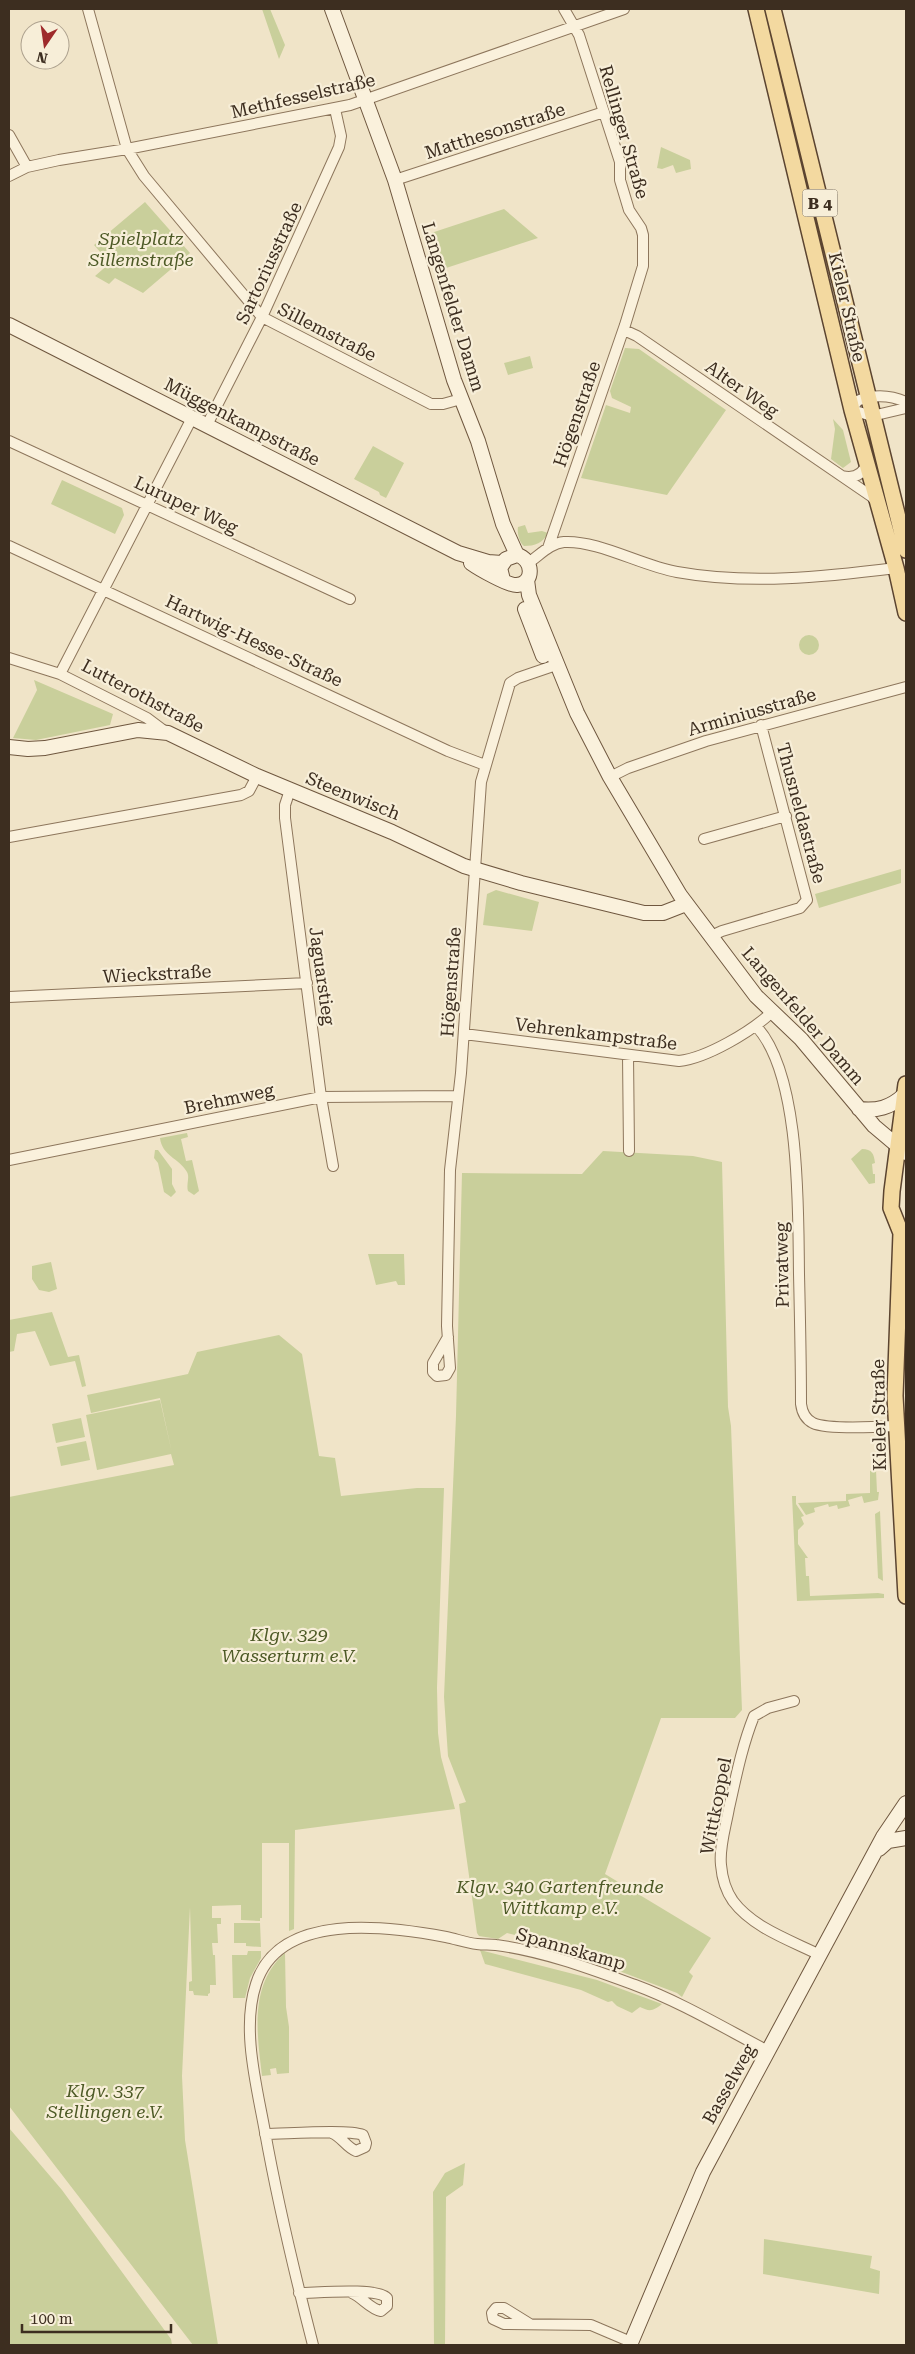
<svg xmlns="http://www.w3.org/2000/svg" width="915" height="2354" viewBox="0 0 915 2354" font-family="'Roboto Serif',serif">
<style>
.green{fill:#c9cf9b}
.lines{fill:none;stroke-linecap:round;stroke-linejoin:round}
.street-casing{stroke:#8d765c;stroke-width:12}
.secondary-casing{stroke:#6f573f;stroke-width:16}
.primary-casing{stroke:#5b4430;stroke-width:18}
.street{stroke:#faf1dc;stroke-width:10}
.secondary{stroke:#faf1dc;stroke-width:14}
.primary{stroke:#f3d9a0;stroke-width:15}
.labels{text-anchor:middle;stroke-width:4.5;stroke-linejoin:round;paint-order:stroke}
.shield{fill:#f7eed8;stroke:#756857;stroke-width:1}
.shield-label{font-size:16px;font-weight:bold;fill:#3d2e20}
.street-label{font-size:18px;fill:#3d2e20;stroke:#f7eed8}
.park-label{font-size:18px;font-style:italic;fill:#4d5a26;stroke:#f7eed8}
</style>
<rect width="100%" height="100%" fill="#f0e4c8"/>
<path class="green" d="M262,9h8l15,36 -6,14z
M661,147l29,13 1,9 -15,4 -3,-8 -11,4 -5,-1z
M145,202l45,51 -47,40 -28,-15 -6,6 -14,-8 15,-13 -16,-18z
M504,209l34,29 -95,31 -1,-3 -5,1 -9,-33z
M625,348l14,1 87,61 -59,85 -86,-17 25,-73 24,8 1,-6 -19,-9 -2,-7z
M530,356l3,12 -25,7 -4,-12z
M833,419l10,11 8,32 -8,6 -12,-9 4,-30z
M373,446l31,17 -18,35 -6,-3 -1,-3 -25,-13z
M62,480l60,28 2,7 -9,19 -64,-30z
M525,525l3,8 14,-2 6,2c-5,10 -13,13 -24,13 -5,-4 -7,-13 -6,-19z
M799 645a10 10 0 1 1 20 0a10 10 0 1 1-20 0Z
M34,680l79,34 -3,11 -74,15 -23,-2 24,-48z
M901,869v14l-82,25 -4,-14z
M496,890l43,12 -7,29 -49,-6 4,-31z
M187,1133l1,4 -7,2 5,22 6,-1 7,31 -5,4 -6,-4c-2,-6 2,-14 -1,-19 -8,-14 -25,-16 -27,-34z
M862,1149c10,0 12,5 13,14l-3,1 1,10h2v9l-6,1 -18,-25z
M155,1150h3l14,19v15l4,8 -5,5 -7,-5 -6,-29 -4,-5z
M603,1151l90,5 29,6 6,245 3,19 11,284 -7,8h-74l-56,156 106,64 -22,34 4,4 -11,21 -5,-4 -58,-22 -6,-11 -106,-27 -9,6 -19,-3 -2,-3 -18,-129 7,-2 -18,-46 -4,-59 12,-281 6,-243 120,1z
M368,1254h36l1,31h-7l-2,-4 -20,4z
M51,1262l6,27 -8,3 -10,-2 -7,-11v-13z
M52,1312l16,45 11,-2 7,31 -4,1 -7,-26 -25,5 -15,-35 -18,3 -3,17 -5,1v-32z
M279,1335l23,19 17,102 16,2 6,38 76,-8h27l-7,200 1,45 3,24 14,52 -160,21 -1,99 -5,2v-88h-27v75h-2v3l-19,-1v-15l-29,1v12h9v6h-4l1,19h-6l1,12h2l1,30h-6v8l-2,1v2l-14,-1 -1,-4h-4v-9l3,-1 -2,-74 -8,169 3,64 33,205h-25l-184,-239v-609l165,-32 -3,-11 -74,16 -11,-55 74,-15 12,53 -12,-55 -69,15 -4,-18 101,-21 9,-22z
M81,1418l4,19 -29,6 -4,-19z
M86,1441l4,19 -29,6 -4,-19z
M876,1470l1,22h2l-1,8 -14,3 -2,-7 -14,4 2,6 -12,3 -1,-4 -8,2 -1,-3 -14,4 1,4 -9,3 -8,-12 48,-2v-7l24,-1v-22z
M792,1496h4v8l8,12 -3,1 3,7 -6,6v14l10,14h-3l1,18h3l1,20 68,-3 6,1v4l-87,3z
M880,1511l3,70 -5,-3 -3,-64z
M234,1923h26l1,24 -15,-1v-3h-12z
M480,1950l117,30 65,24c-9,7 -12,8 -22,3l-8,6 -15,-7 -5,-5 -4,1 -27,-12 -96,-26z
M248,1951h13v7l-11,20 -5,20h-12l-1,-43h15z
M285,1953l1,54 3,20v46l-12,1 -1,-6 -6,1 1,6 -9,1c-5,-42 -13,-92 23,-123z
M9,2128l53,62 109,149 1,6h-163z
M465,2163l-2,22 -17,12 -1,148h-11l-1,-153 12,-19z
M764,2239l108,17 -2,12 10,3 -1,23 -116,-20z"/>
<g class="lines">
<g class="street-casing">
<path id="street" d="M88,9l39,140 17,27 118,141 169,87h12l18,-5
M9,135l18,32
M9,176l18,-9 32,-7 68,-11 223,-44 274,-96
M395,180l209,-68
M624,330l13,6 234,160 6,6
M906,402c-16,-7 -32,-8 -49,-1l-5,9 20,6 34,-8
M207,425l55,-108 77,-170 2,-11 -6,-27
M9,441l341,158
M842,476c12,3 21,-1 25,-13
M9,546l439,205 37,14
M548,548l77,-223 18,-59v-31l-2,-7 -12,-18 -9,-30v-18l-41,-127 -15,-26
M528,563c11,-7 22,-20 36,-21 34,-2 78,24 113,30 72,13 147,5 219,-4
M9,658l51,16 87,44 20,15
M60,674l132,-256
M610,777l18,-9 78,-27 200,-54
M290,790l-5,15v13l36,279 12,69
M9,837l232,-42 8,-4 8,-15
M704,839l82,-23
M711,936l11,-5 78,-23 7,-8 -46,-175
M9,997l298,-14
M756,1026c45,48 42,183 43,248 1,43 2,87 2,130 1,8 4,15 12,19 15,7 65,4 83,3
M464,1034l215,27c28,-3 73,-30 93,-49
M628,1055l1,96
M9,1160l312,-63 137,-1
M448,1337l-15,26v9l4,4 9,-1 4,-7 -3,-42 3,-156 11,-97 20,-291 29,-99 8,-5 38,-13
M794,1701l-26,7 -14,8c-12,30 -18,61 -25,92 -3,18 -10,39 -8,57 1,12 5,26 12,36 20,27 59,40 87,54
M265,2134c20,0 83,-5 98,1l3,8 -1,4 -9,4c-10,-4 -14,-14 -24,-18
M299,2293c17,0 78,-6 88,5v8l-6,5c-11,-2 -19,-14 -29,-18
M530,2324l-26,-16h-8l-4,5 1,6 11,5 87,1 40,17
M313,2345c-18,-70 -35,-141 -48,-213 -8,-45 -24,-103 -9,-148 23,-73 131,-58 190,-47 10,2 21,6 31,7 7,1 13,0 19,1 47,6 95,24 139,40 46,17 89,43 133,66"/>
</g>
<g class="secondary-casing">
<path id="secondary" d="M332,9l63,171 59,200 24,61 25,83 14,31
M9,325l449,228 30,9 14,1
M471,563c7,5 38,23 46,22 18,-2 16,-26 0,-30l-11,4 -6,9 3,12
M527,580l2,15 48,118 33,64 70,118 76,101 45,43 73,87 32,27
M525,609l18,47
M9,747l19,2 17,-1 93,-18 30,3 89,43 135,56 72,34 57,17 123,30h19l23,-9
M859,1109c18,2 31,-1 45,-14
M879,1849l9,-8 18,-3
M630,2345l73,-173 180,-335 23,-34"/>
</g>
<g class="primary-casing">
<path id="primary" d="M756,9l96,401 44,158 10,45
M773,9l133,541
M906,1084l-14,107 -1,17 10,25 -6,163 11,200"/>
</g>
<use href="#street" class="street"/>
<use href="#secondary" class="secondary"/>
<use href="#primary" class="primary"/>
</g>
<g class="labels">
<rect class="shield" x="802.5" y="189.5" width="35" height="27" rx="4"/>
<g class="shield-label">
<text x="820" y="209">B 4</text>
</g>
<g class="street-label">
<text transform="translate(303 96) rotate(-13)" y="6">Methfesselstraße</text>
<text transform="translate(495 131) rotate(-18)" y="6">Matthesonstraße</text>
<text transform="translate(624 132) rotate(74)" y="6">Rellinger Straße</text>
<text transform="translate(269 263) rotate(-65)" y="6">Sartoriusstraße</text>
<text transform="translate(453 307) rotate(73)" y="6">Langenfelder Damm</text>
<text transform="translate(847 307) rotate(77)" y="6">Kieler Straße</text>
<text transform="translate(327 332) rotate(27)" y="6">Sillemstraße</text>
<text transform="translate(742 389) rotate(35)" y="6">Alter Weg</text>
<text transform="translate(577 414) rotate(-71)" y="6">Högenstraße</text>
<text transform="translate(242 422) rotate(27)" y="6">Müggenkampstraße</text>
<text transform="translate(186 505) rotate(25)" y="6">Luruper Weg</text>
<text transform="translate(254 641) rotate(25)" y="6">Hartwig-Hesse-Straße</text>
<text transform="translate(143 696) rotate(28)" y="6">Lutterothstraße</text>
<text transform="translate(752 712) rotate(-16)" y="6">Arminiusstraße</text>
<text transform="translate(353 796) rotate(22)" y="6">Steenwisch</text>
<text transform="translate(801 813) rotate(75)" y="6">Thusneldastraße</text>
<text transform="translate(157 974) rotate(-3)" y="6">Wieckstraße</text>
<text transform="translate(322 976) rotate(82)" y="6">Jaguarstieg</text>
<text transform="translate(451 982) rotate(-86)" y="6">Högenstraße</text>
<text transform="translate(803 1016) rotate(49)" y="6">Langenfelder Damm</text>
<text transform="translate(596 1034) rotate(7)" y="6">Vehrenkampstraße</text>
<text transform="translate(229 1099) rotate(-12)" y="6">Brehmweg</text>
<text transform="translate(782 1265) rotate(-91)" y="6">Privatweg</text>
<text transform="translate(879 1415) rotate(-91)" y="6">Kieler Straße</text>
<text transform="translate(716 1806) rotate(-79)" y="6">Wittkoppel</text>
<text transform="translate(571 1949) rotate(16)" y="6">Spannskamp</text>
<text transform="translate(729 2084) rotate(-61)" y="6">Basselweg</text>
</g>
<g class="park-label">
<text x="141" y="245">Spielplatz<tspan x="141" dy="21">Sillemstraße</tspan></text>
<text x="289" y="1641">Klgv. 329<tspan x="289" dy="21">Wasserturm e.V.</tspan></text>
<text x="560" y="1893">Klgv. 340 Gartenfreunde<tspan x="560" dy="21">Wittkamp e.V.</tspan></text>
<text x="105" y="2097">Klgv. 337<tspan x="105" dy="21">Stellingen e.V.</tspan></text>
</g>
</g>
<rect width="915" height="2354" fill="none" stroke="#3d2e20" stroke-width="20"/>
<g transform="translate(45 45) rotate(193)"><circle r="24" fill="#f7eed8" stroke="#ada18e"/>
<path d="M0-4L9 19L0 12L-9 19Z" fill="#9e2a2b"/>
<text y="-8" font-size="14" font-weight="bold" text-anchor="middle" fill="#3d2e20">N</text>
</g>
<path d="M22 2324v8h149v-8" fill="none" stroke="#3d2e20" stroke-width="2.5"/>
<text x="30" y="2324" font-size="15" fill="#3d2e20" stroke="#f7eed8" stroke-width="4" paint-order="stroke">100 m</text>
</svg>
